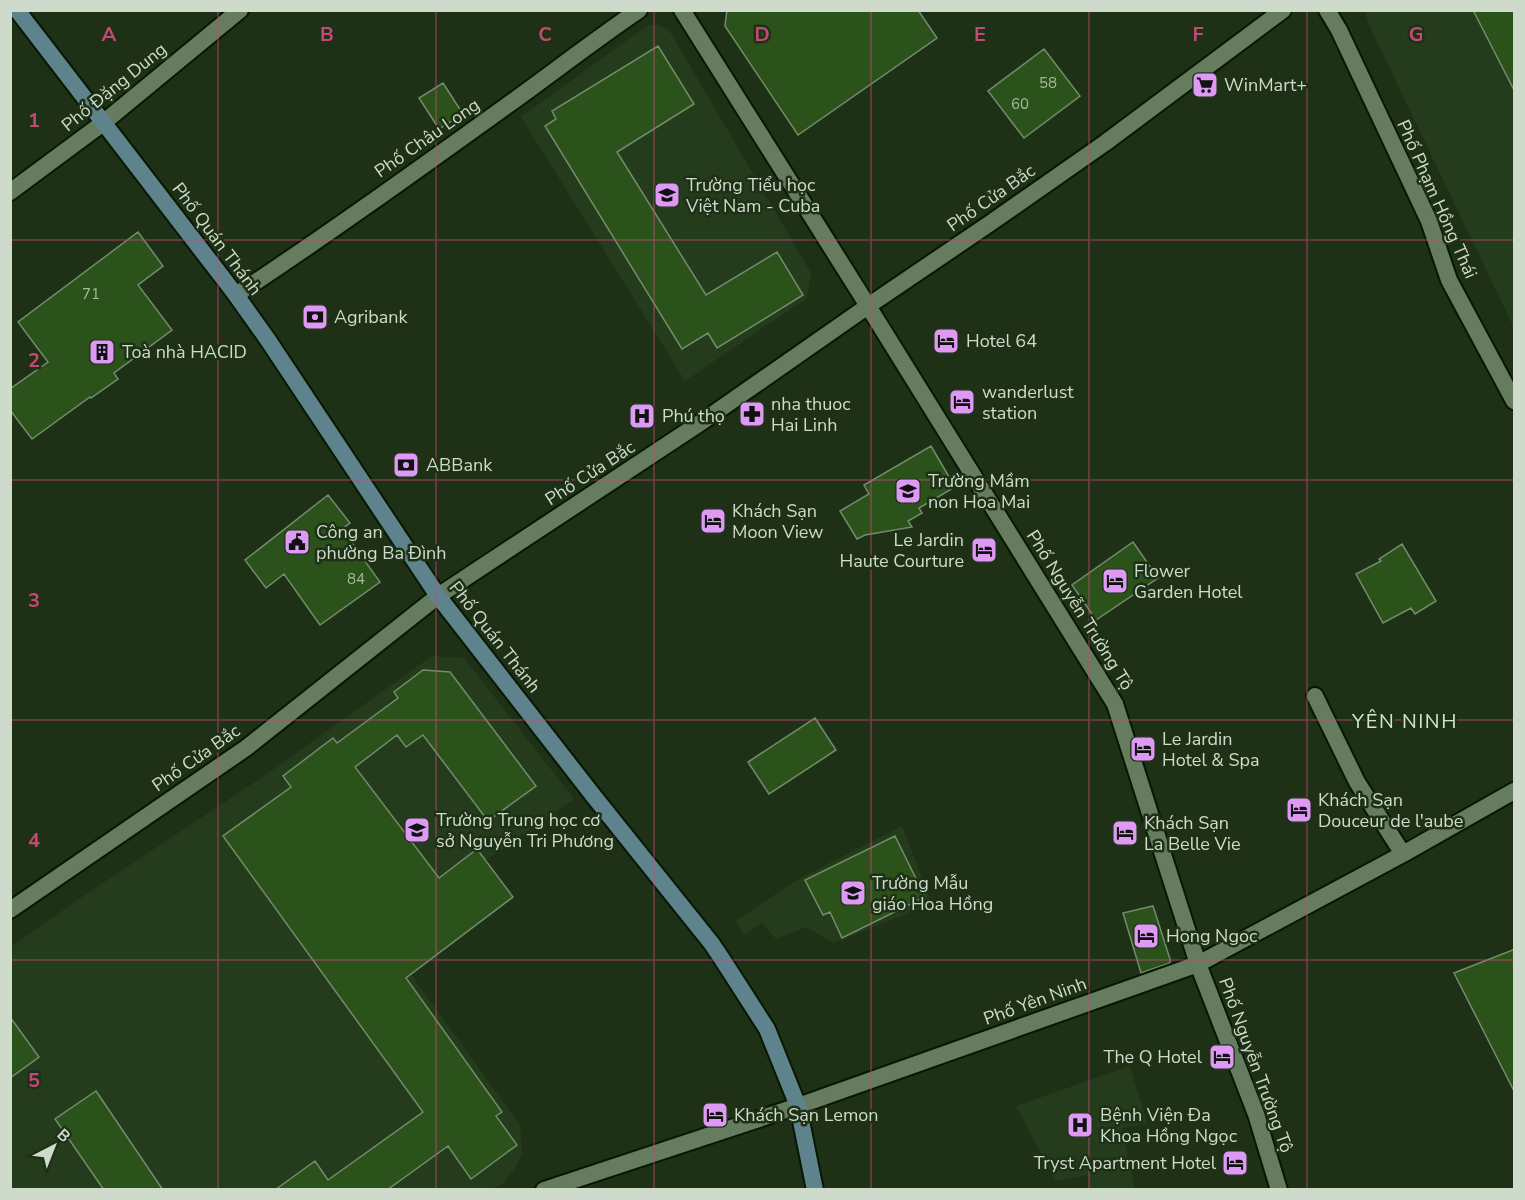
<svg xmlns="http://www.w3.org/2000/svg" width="1525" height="1200" viewBox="0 0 1525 1200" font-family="'Nunito Sans',sans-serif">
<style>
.built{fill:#253c1c}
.building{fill:#2b521a;stroke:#758b6d;stroke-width:1.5}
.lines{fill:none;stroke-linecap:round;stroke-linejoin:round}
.minor-casing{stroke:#071802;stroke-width:20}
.tertiary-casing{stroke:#071802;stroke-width:20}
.secondary-casing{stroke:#071802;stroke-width:20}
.minor{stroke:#667c5f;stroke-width:16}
.tertiary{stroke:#667c5f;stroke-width:16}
.secondary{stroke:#5e838d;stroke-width:16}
.grid{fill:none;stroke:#c54977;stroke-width:1.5;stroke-opacity:0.55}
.labels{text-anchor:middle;stroke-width:5;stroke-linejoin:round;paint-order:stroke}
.number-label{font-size:15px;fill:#a6b99e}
.poi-label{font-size:18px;fill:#cfdbca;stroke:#1e3117;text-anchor:start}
.street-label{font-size:18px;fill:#cfdbca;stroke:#1e3117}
.neighbourhood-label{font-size:20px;letter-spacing:1.5px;fill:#d0e8c8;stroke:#1e3117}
.grid-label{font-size:20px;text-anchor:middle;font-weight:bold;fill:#c54977;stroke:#1e3117;stroke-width:5;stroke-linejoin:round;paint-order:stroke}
</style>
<rect width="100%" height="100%" fill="#1e3117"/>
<path class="built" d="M1364,10l150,1v317l-144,-301z
M648,25h11l10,5 142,243 -4,25 -122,83 -164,-264z
M432,656l32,2 110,141 -88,61 27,37 -103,76 110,152 2,30 -8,15 -11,13 -11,6h-481l-1,-242 75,-52 179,-119z
M902,826l30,78 -99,39 -27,-16 -30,12 -14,-16 -18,12 -8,-14 59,-40z
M1130,1066l17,57 -25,5 13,61h-46v-14l-34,6 -39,-75z"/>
<path class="building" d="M727,10h191l19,28 -139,97 -73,-109z
M1473,10h42v82z
M658,46l36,58 -77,48 89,143 71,-43 26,43 -86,53 -9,-15 -26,16 -137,-223 11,-7 -4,-8z
M1044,49l36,47 -56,42 -36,-47z
M443,83l20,31 -24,15 -20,-31z
M138,232l25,34 -25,19 34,45 -58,43 4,6 -27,19 -1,-1 -58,42 -22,-29v-21l38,-27 -30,-40z
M931,446l24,41 -36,21 3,5 -14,8 4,6 -47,8 -8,4 -17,-28 29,-17 -5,-9z
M328,495l22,28 -8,6 38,53 -60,43 -36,-51 -18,14 -21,-28z
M1133,542l25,36 -62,42 -24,-35z
M1402,544l34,57 -21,13 -4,-6 -28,15 -27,-49 25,-13 -2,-2z
M423,670l27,2 86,114 -48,35 -65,-86 -17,12 -9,-12 -42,32 84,111 38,-29 36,48 -107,81 96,134 -6,4 21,29 -46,34 -23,-33 -61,44h-112l40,-29 13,19 95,-68 -200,-276 68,-49 -8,-11 50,-38 4,5 61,-45 -4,-6z
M815,718l21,32 -67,44 -21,-32z
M895,836l30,61 -83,41 -12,-26 -7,3 -18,-35z
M1153,906l17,53v4l-29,10 -18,-60z
M1515,949v144l-61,-120z
M10,1017l29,40 -29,21z
M96,1091l67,99h-59l-49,-71z"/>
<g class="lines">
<g class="minor-casing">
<path id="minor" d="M682,10l186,296 247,398 83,260 58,150 23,76
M1327,10l12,20 90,191 20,59 65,121
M10,192l93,-69 137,-113
M236,295c91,-60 180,-124 269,-188 45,-32 88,-66 134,-97
M1315,696l42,86 46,72
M544,1190l254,-84 400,-142 205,-110 111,-63"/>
</g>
<g class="tertiary-casing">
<path id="tertiary" d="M10,910l236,-162 192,-152 265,-175 165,-115 121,-82 116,-81 178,-133"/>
</g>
<g class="secondary-casing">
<path id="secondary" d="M17,10l219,285 32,45 170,256 154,198 120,150 12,18 43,67 31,77 17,84"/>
</g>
<use href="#minor" class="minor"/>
<use href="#tertiary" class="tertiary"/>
<use href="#secondary" class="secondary"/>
</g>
<path class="grid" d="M218,10v1180M436,10v1180M654,10v1180M871,10v1180M1089,10v1180M1307,10v1180M10,240h1504M10,480h1504M10,720h1504M10,960h1504"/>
<defs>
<g id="supermarket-square" transform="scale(1.35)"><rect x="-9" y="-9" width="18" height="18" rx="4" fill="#dd99f3" stroke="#1e3117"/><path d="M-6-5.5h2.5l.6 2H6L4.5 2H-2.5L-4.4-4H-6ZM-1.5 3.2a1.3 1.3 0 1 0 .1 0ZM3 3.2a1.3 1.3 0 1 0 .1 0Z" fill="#111"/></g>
<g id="school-square" transform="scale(1.35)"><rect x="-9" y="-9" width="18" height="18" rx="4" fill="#dd99f3" stroke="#1e3117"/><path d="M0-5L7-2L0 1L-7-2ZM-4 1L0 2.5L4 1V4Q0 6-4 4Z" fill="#111"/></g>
<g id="bank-square" transform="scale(1.35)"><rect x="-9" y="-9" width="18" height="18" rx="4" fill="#dd99f3" stroke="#1e3117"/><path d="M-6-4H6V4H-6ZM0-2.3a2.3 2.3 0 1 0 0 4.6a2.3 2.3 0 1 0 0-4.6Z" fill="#111"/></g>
<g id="hotel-square" transform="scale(1.35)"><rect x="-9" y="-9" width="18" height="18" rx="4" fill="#dd99f3" stroke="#1e3117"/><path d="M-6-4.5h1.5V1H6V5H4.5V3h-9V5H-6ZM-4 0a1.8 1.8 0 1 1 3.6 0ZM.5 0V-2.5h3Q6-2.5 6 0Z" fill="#111"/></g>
<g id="building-square" transform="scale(1.35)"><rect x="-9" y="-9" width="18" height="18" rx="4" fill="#dd99f3" stroke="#1e3117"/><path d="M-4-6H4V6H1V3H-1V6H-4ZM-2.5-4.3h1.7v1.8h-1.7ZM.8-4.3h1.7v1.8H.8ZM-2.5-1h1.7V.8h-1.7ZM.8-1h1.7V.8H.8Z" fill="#111"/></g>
<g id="pharmacy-square" transform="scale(1.35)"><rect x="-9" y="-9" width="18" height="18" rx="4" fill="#dd99f3" stroke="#1e3117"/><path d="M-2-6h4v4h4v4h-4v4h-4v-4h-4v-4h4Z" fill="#111"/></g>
<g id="hospital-square" transform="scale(1.35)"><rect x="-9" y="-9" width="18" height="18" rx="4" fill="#dd99f3" stroke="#1e3117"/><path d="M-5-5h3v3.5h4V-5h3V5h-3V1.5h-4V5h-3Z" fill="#111"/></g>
<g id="civic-square" transform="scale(1.35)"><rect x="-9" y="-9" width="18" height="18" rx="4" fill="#dd99f3" stroke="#1e3117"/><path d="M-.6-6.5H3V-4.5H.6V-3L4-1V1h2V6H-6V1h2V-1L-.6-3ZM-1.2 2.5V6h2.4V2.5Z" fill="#111"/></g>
</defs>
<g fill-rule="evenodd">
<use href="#supermarket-square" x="1205" y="85"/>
<use href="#school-square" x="667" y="195"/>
<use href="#bank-square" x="315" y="317"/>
<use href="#hotel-square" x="946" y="341"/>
<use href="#building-square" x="102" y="352"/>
<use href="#hotel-square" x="962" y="402"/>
<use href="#pharmacy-square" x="752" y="414"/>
<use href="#hospital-square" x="642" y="416"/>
<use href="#bank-square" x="406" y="465"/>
<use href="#school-square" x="908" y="491"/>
<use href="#hotel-square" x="713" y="521"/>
<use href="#civic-square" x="297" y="542"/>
<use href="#hotel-square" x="984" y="550"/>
<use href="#hotel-square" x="1115" y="581"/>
<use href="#hotel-square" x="1143" y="749"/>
<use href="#hotel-square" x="1299" y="810"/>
<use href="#school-square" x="417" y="830"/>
<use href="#hotel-square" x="1125" y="833"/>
<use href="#school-square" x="853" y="893"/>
<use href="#hotel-square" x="1146" y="936"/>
<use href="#hotel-square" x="1222" y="1057"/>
<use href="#hotel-square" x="715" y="1115"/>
<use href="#hospital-square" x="1080" y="1125"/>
<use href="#hotel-square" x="1235" y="1163"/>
</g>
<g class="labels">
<g class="number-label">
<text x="1048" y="88">58</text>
<text x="1020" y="109">60</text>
<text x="91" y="299">71</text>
<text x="356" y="584">84</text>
</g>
<g class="poi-label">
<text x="1224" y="91">WinMart+</text>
<text x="686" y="191">Trường Tiểu học<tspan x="686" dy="21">Việt Nam - Cuba</tspan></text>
<text x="334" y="323">Agribank</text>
<text x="966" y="347">Hotel 64</text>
<text x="122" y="358">Toà nhà HACID</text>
<text x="982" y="398">wanderlust<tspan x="982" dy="21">station</tspan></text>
<text x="771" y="410">nha thuoc<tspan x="771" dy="21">Hai Linh</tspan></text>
<text x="662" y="422">Phú thọ</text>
<text x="426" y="471">ABBank</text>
<text x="928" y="487">Trường Mầm<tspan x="928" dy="21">non Hoa Mai</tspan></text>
<text x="732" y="517">Khách Sạn<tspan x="732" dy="21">Moon View</tspan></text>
<text x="316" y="538">Công an<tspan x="316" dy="21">phường Ba Đình</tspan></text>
<text x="964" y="546" text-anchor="end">Le Jardin<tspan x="964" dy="21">Haute Courture</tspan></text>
<text x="1134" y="577">Flower<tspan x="1134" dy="21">Garden Hotel</tspan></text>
<text x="1162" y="745">Le Jardin<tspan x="1162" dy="21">Hotel &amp; Spa</tspan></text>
<text x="1318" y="806">Khách Sạn<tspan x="1318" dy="21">Douceur de l'aube</tspan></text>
<text x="436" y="826">Trường Trung học cơ<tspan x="436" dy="21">sở Nguyễn Tri Phương</tspan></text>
<text x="1144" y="829">Khách Sạn<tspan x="1144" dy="21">La Belle Vie</tspan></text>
<text x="872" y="889">Trường Mẫu<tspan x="872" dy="21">giáo Hoa Hồng</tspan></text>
<text x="1166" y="942">Hong Ngoc</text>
<text x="1202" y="1063" text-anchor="end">The Q Hotel</text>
<text x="734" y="1121">Khách Sạn Lemon</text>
<text x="1100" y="1121">Bệnh Viện Đa<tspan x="1100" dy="21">Khoa Hồng Ngọc</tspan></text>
<text x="1216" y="1169" text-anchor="end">Tryst Apartment Hotel</text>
</g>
<g class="street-label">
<text transform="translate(114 87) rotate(-39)" y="6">Phố Đặng Dung</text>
<text transform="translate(427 138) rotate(-35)" y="6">Phố Châu Long</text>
<text transform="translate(991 198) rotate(-35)" y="6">Phố Cửa Bắc</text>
<text transform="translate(1437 199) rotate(66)" y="6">Phố Phạm Hồng Thái</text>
<text transform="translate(217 239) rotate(53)" y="6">Phố Quán Thánh</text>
<text transform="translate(590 473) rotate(-33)" y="6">Phố Cửa Bắc</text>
<text transform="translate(1080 610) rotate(58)" y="6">Phố Nguyễn Trường Tộ</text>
<text transform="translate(495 637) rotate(52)" y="6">Phố Quán Thánh</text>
<text transform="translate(196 758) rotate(-35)" y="6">Phố Cửa Bắc</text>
<text transform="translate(1035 1001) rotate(-20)" y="6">Phố Yên Ninh</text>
<text transform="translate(1256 1065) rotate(70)" y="6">Phố Nguyễn Trường Tộ</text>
</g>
<g class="neighbourhood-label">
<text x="1405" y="728">YÊN NINH</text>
</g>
</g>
<g class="grid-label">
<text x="109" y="41">A</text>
<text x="327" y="41">B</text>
<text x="545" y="41">C</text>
<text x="762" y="41">D</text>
<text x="980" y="41">E</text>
<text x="1198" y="41">F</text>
<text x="1416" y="41">G</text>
<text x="34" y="127">1</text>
<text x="34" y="367">2</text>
<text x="34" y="607">3</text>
<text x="34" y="847">4</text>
<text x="34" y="1087">5</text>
</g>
<rect width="1525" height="1200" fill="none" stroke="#cfdbca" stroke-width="24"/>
<g transform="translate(54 1146) rotate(42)" stroke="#1e3117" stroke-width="4.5" paint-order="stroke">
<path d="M0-4.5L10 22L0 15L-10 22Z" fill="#cfdbca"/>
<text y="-9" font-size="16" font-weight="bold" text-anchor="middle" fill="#cfdbca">B</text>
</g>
</svg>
